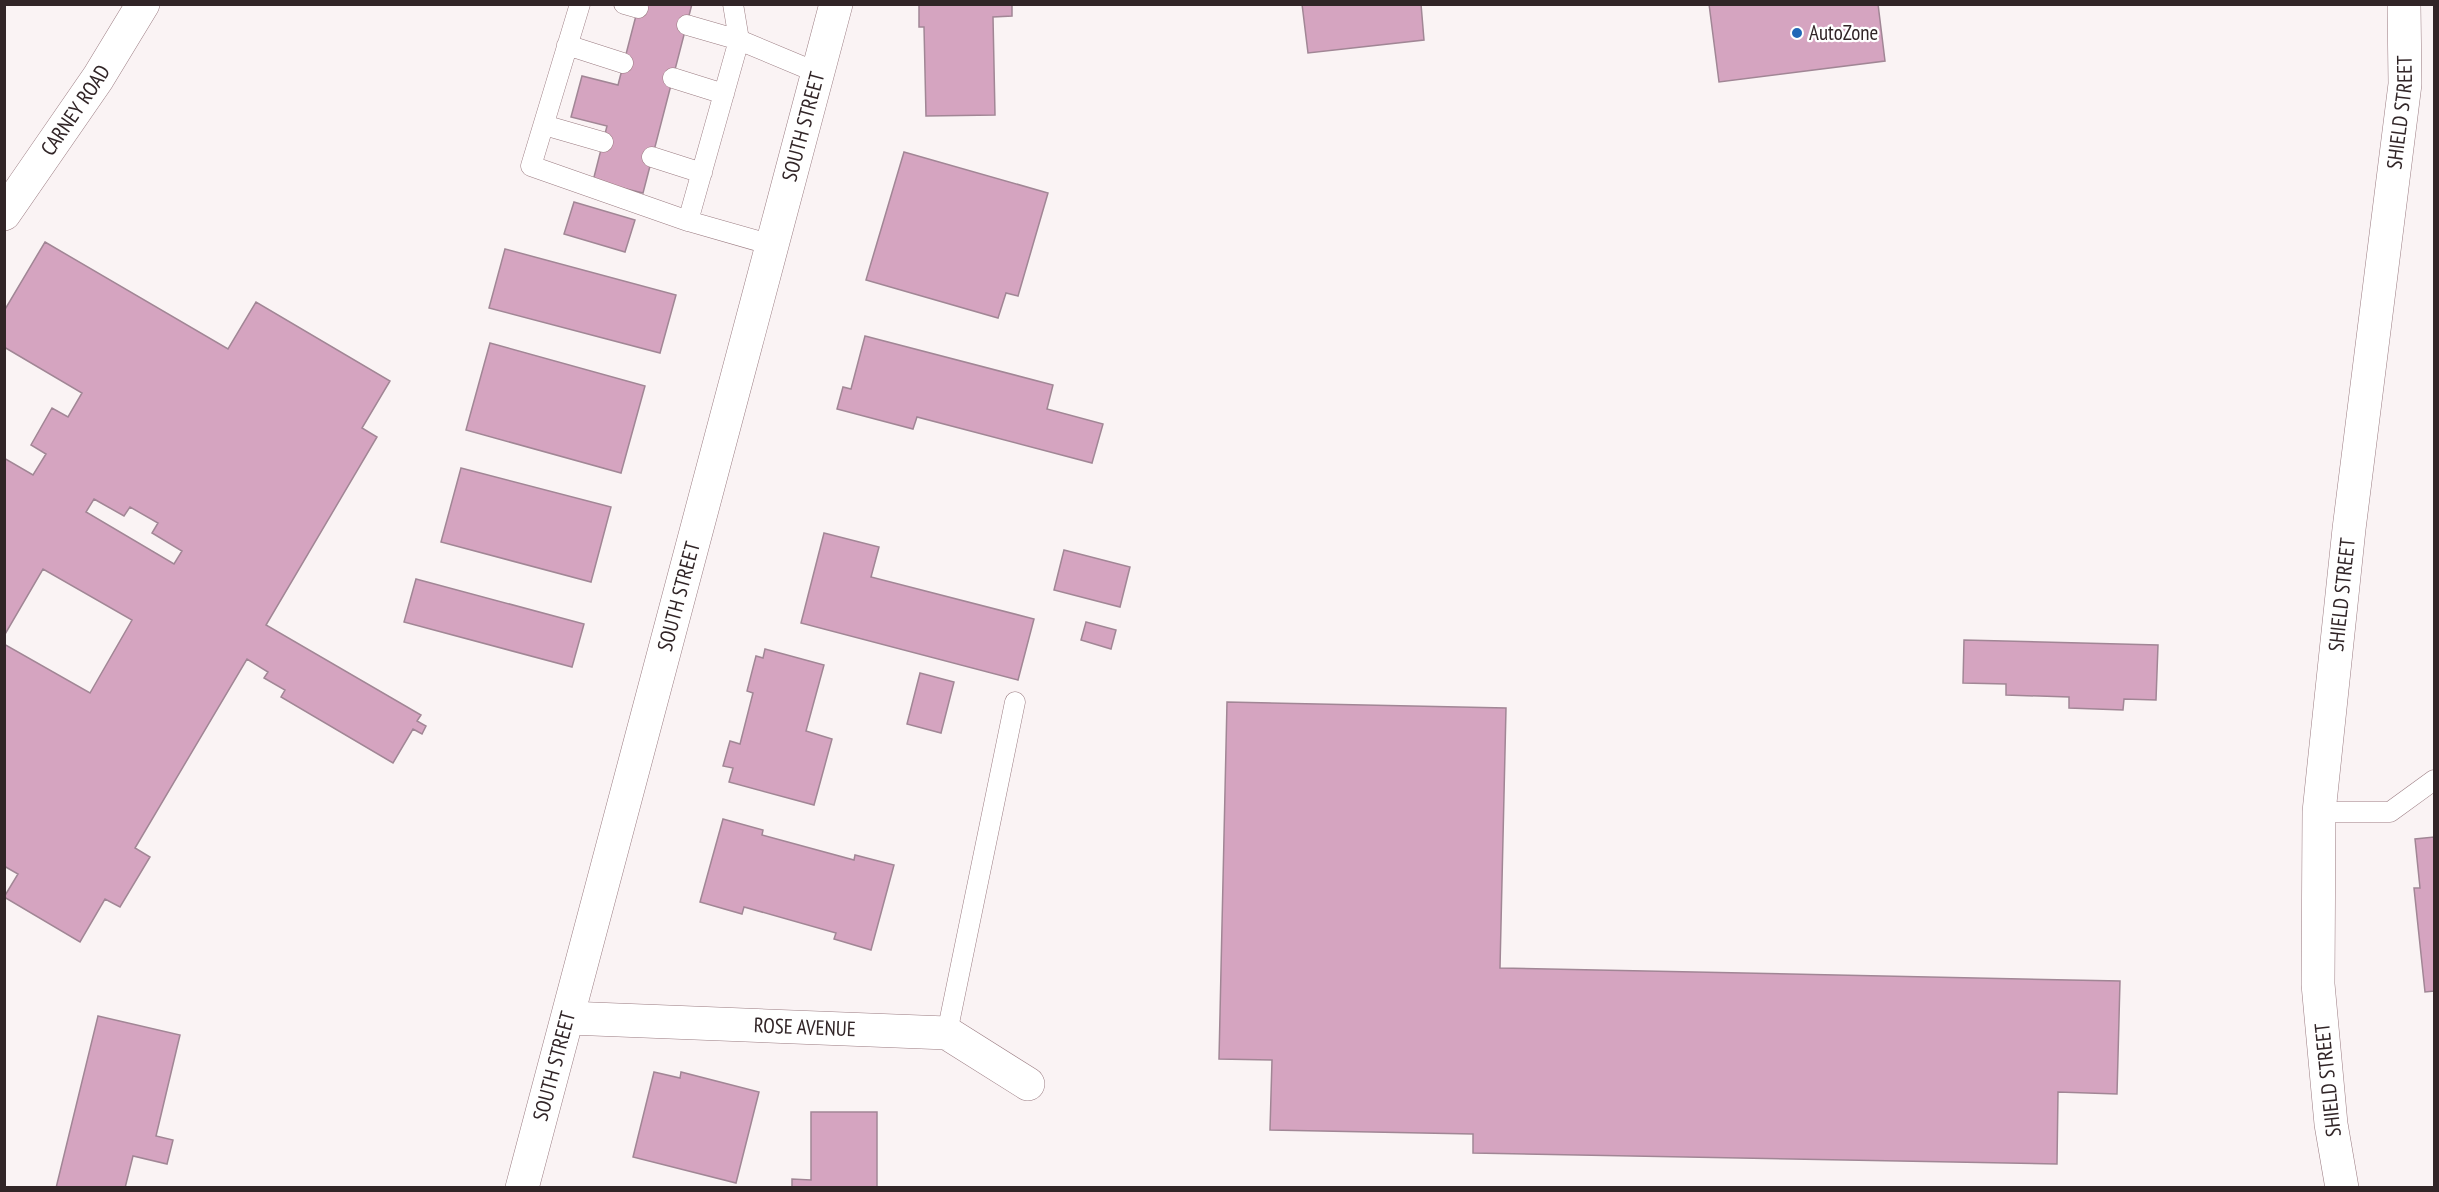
<svg xmlns="http://www.w3.org/2000/svg" width="2439" height="1192" viewBox="0 0 2439 1192" font-family="'PT Sans Narrow',sans-serif">
<style>
.building{fill:#d5a4c0;stroke:#a18695;stroke-width:1.5;fill-rule:evenodd}
.lines{fill:none;stroke-linecap:round;stroke-linejoin:round}
.service-casing{stroke:#9b7c82;stroke-width:21}
.minor-casing{stroke:#9b7c82;stroke-width:34}
.tertiary-casing{stroke:#9b7c82;stroke-width:34}
.service{stroke:#fff;stroke-width:20}
.minor{stroke:#fff;stroke-width:33}
.tertiary{stroke:#fff;stroke-width:33}
.poi-dot{fill:#1f67b7;stroke:#fff;stroke-width:2}
.labels{text-anchor:middle;stroke-width:4.5;stroke-linejoin:round;paint-order:stroke}
.poi-label{font-size:21px;fill:#312527;stroke:#fff;text-anchor:start}
.street-label{font-size:21px;fill:#312527;stroke:#fff}
</style>
<rect width="100%" height="100%" fill="#faf3f4"/>
<path class="building" d="M639,4h53l-49,189 -50,-12 14,-55 -36,-9 11,-41 36,9z
M919,4h93v12l-19,1 2,98 -69,1 -2,-89h-5z
M1302,4h119l3,36 -116,13z
M1709,4h169l7,57 -166,21z
M904,152l144,41 -30,103 -12,-3 -8,25 -132,-38z
M574,202l61,18 -10,32 -61,-18z
M45,242l183,107 28,-47 134,79 -28,47 15,9 -111,188 155,90 -4,6 9,5 -4,8 -9,-5 -20,34 -112,-66 4,-7 -21,-12 4,-6 -21,-13 -112,189 15,9 -30,50 -15,-8 -25,43 -76,-45 14,-23 -14,-8v-222l86,49 42,-73 -89,-51 -39,67v-178l29,17 13,-21 -15,-9 21,-37 16,9 14,-24 -78,-46v-36zM94,499l30,17 6,-9 28,16 -6,10 30,18 -8,13 -88,-52z
M505,249l171,46 -16,58 -171,-45z
M865,336l188,49 -6,24 56,15 -11,39 -175,-46 -4,12 -76,-20 6,-22 8,2z
M490,343l155,43 -24,87 -155,-43z
M461,468l150,39 -20,75 -150,-40z
M824,533l55,14 -8,30 163,42 -16,61 -217,-57z
M1064,550l66,17 -10,40 -66,-17z
M416,579l168,45 -12,43 -168,-45z
M1086,622l30,8 -5,19 -30,-9z
M1964,640l194,5 -2,55 -32,-1 -1,11 -54,-2v-11l-63,-2v-11l-43,-1z
M765,649l59,16 -18,66 26,8 -18,66 -85,-23 4,-14 -10,-2 7,-25 10,3 13,-51 -6,-2 9,-35 7,2z
M920,673l34,9 -13,51 -34,-9z
M1227,702l279,6 -6,260 620,13 -3,113 -59,-2 -1,72 -584,-11v-19l-203,-4 2,-70 -53,-1z
M723,819l40,11 -1,5 92,25 1,-5 39,10 -23,85 -37,-11 2,-6 -92,-26 -2,7 -42,-12z
M2434,837v154l-9,1 -11,-104h6l-5,-49z
M98,1016l82,19 -24,101 17,4 -6,24 -34,-8 -8,32h-69z
M654,1072l26,6 1,-6 78,20 -23,91 -103,-26z
M811,1112h66v76h-85v-9l19,1z"/>
<g class="lines">
<g class="service-casing">
<path id="service" d="M580,4l-49,162 157,55
M624,4l14,4
M687,25l52,15 -6,-36
M567,45l56,18
M673,78l51,16
M544,125l59,17
M652,157l50,16
M772,245l-84,-24 51,-181 79,33
M2319,812h71l44,-32
M947,1033l68,-331"/>
</g>
<g class="minor-casing">
<g id="minor">
<path id="s1" d="M4,214l94,-136 45,-74"/>
<path id="s2" d="M568,1018l379,15 81,51"/>
<path id="s3" d="M2342,1188l-11,-64 -13,-140 1,-172 30,-283 56,-445 -1,-80"/>
</g>
</g>
<g class="tertiary-casing">
<g id="tertiary">
<path id="s4" d="M522,1188l314,-1184"/>
</g>
</g>
<use href="#service" class="service"/>
<use href="#minor" class="minor"/>
<use href="#tertiary" class="tertiary"/>
</g>
<circle class="poi-dot" cx="1797" cy="33" r="6"/>
<g class="labels">
<g class="poi-label">
<text x="1809" y="40">AutoZone</text>
</g>
<g class="street-label">
<text dy="7" stroke="none"><textPath href="#s1" startOffset="126">CARNEY ROAD</textPath></text>
<text dy="7" stroke="none"><textPath href="#s3" startOffset="1082">SHIELD STREET</textPath></text>
<text dy="7" stroke="none"><textPath href="#s4" startOffset="1098">SOUTH STREET</textPath></text>
<text dy="7" stroke="none"><textPath href="#s3" startOffset="596">SHIELD STREET</textPath></text>
<text dy="7" stroke="none"><textPath href="#s4" startOffset="612">SOUTH STREET</textPath></text>
<text dy="7" stroke="none"><textPath href="#s2" startOffset="237">ROSE AVENUE</textPath></text>
<text dy="7" stroke="none"><textPath href="#s4" startOffset="126">SOUTH STREET</textPath></text>
<text transform="translate(2328 1080) rotate(-96)" y="7">SHIELD STREET</text>
</g>
</g>
<rect width="2439" height="1192" fill="none" stroke="#312527" stroke-width="12"/>
</svg>
